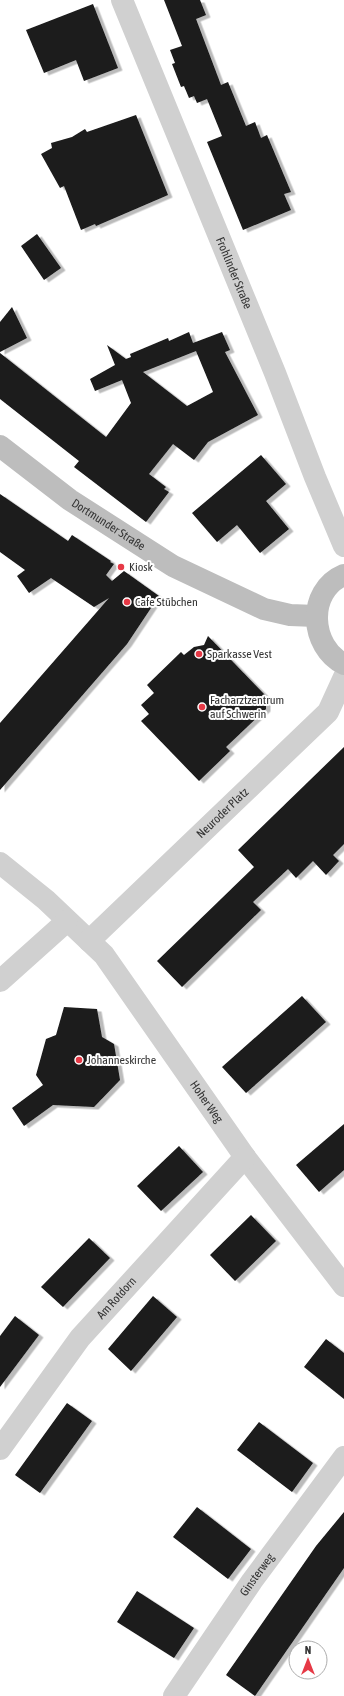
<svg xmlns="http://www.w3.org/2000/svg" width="344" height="1696" viewBox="0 0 344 1696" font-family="'Asap Condensed',sans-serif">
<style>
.building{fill:#1a1a1a;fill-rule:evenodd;filter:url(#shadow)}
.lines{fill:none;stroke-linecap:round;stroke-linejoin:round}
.street{stroke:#d0d0d0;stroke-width:22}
.secondary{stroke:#bdbdbd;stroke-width:22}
.poi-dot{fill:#e63946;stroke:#fff;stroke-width:1.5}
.labels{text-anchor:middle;stroke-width:4;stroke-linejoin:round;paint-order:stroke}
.street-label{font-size:12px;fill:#333;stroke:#fff}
.poi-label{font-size:12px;fill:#333;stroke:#fff;text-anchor:start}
</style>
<defs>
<filter id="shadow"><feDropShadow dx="4.5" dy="2.5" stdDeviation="0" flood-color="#0004"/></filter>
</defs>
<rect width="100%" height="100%" fill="#fff"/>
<path class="building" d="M164,0h36l6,15 -10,4 25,66 7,-3 18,44 9,-4 6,16 6,-3 24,57 -7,2 7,16 -48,20 -36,-88 15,-6 -15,-37 -10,4 -3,-7 -5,2 -5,-12 -3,1 -9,-23 3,-1 -5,-13 12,-4z
M93,4l25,64 -34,13 -8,-21 -32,13 -18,-43z
M136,115l32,80 -72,31 -1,-2 -14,6 -17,-44 -4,2 -19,-34 11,-6 -1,-5 21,-6 13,-8 2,3z
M37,234l24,34 -17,12 -23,-34z
M12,307l15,31 -27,14v-30z
M189,332l4,11 29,-11 8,18 -5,2 33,63 -50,27 -14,18 -21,-16 -24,30 17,13 -2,2 5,3 -23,30 -72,-55 5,-6 -79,-62v-46l106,84 25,-34 -9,-23 -27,11 -5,-12 25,-14 -8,-20 19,14 5,-2 -1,-3 38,-16 1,3zM196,351l17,41 -26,14 -44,-34z
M261,455l25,29 -20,17 23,28 -29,24 -23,-28 -20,17 -25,-29z
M0,494l68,47 4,-6 39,26 -1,1 4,2 -8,11 6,6 12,-10 35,25 -32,48 -127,146v-67l109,-125 -15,9 -43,-29 -22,15 -12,-17 8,-6 -25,-18z
M208,636l58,60v13l-40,38 4,4 -31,30 -58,-60 8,-7 -8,-9 13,-12 -7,-8 34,-33 3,3 10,-8 10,-2z
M344,747v97l-11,11 6,6 -13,14 -13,-14 -17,17 -8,-9 -35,33 8,8 -79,77 -25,-26 97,-94 -16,-17z
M302,996l24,26 -80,71 -24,-26z
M64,1007l33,2 5,28 12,7 6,36 -26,27 -41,-2 -29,21 -12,-18 31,-23 -7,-10 10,-36 10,-4z
M344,1124v46l-25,22 -23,-27z
M179,1146l24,26 -42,39 -24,-25z
M251,1215l25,26 -41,40 -25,-26z
M89,1238l21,20 -47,49 -22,-20z
M153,1296l24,21 -46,54 -23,-22z
M15,1316l24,19 -39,52v-51z
M326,1339l18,14v46l-40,-32z
M67,1403l25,18 -52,72 -25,-18z
M259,1422l54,41 -21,29 -55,-42z
M197,1507l54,42 -23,30 -55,-42z
M344,1512v56l-89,128 -29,-21 90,-129z
M137,1591l57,37 -20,30 -57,-36z"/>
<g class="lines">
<g class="street">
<path id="s1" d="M122,0l153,373 40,104 29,69"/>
<path id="s2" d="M0,863l46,37 58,55 141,202 99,129"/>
<path id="s3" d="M89,941l239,-229 16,-35"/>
<path d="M0,981l67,-60"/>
<path id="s4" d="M0,1449l80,-111 165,-181"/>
<path id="s5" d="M174,1696l78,-115 92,-124"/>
</g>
<g class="secondary">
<path id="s6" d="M0,446l70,54 103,66 91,43 26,6 26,1"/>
<path d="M344,575c-38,16 -34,72 0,89"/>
</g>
</g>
<g class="poi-dot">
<circle cx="121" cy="567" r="4"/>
<circle cx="127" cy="602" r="4"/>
<circle cx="199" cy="654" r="4"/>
<circle cx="202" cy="707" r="4"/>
<circle cx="79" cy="1060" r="4"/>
</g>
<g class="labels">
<g class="street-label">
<text dy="4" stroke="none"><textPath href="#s1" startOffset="295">Frohlinder Straße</textPath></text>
<text dy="4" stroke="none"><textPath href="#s6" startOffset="134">Dortmunder Straße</textPath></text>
<text dy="4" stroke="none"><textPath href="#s3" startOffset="185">Neuroder Platz</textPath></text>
<text dy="4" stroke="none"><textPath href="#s2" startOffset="318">Hoher Weg</textPath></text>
<text dy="4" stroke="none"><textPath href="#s4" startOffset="191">Am Rotdorn</textPath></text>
<text dy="4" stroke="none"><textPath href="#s5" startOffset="147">Ginsterweg</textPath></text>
</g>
<g class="poi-label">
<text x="129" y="571">Kiosk</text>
<text x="135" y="606">Cafe Stübchen</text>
<text x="207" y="658">Sparkasse Vest</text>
<text x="210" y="704">Facharztzentrum<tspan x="210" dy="14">auf Schwerin</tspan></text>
<text x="87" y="1064">Johanneskirche</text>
</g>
</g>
<g transform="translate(308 1660)"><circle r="19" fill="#ffffff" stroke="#adadad"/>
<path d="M0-3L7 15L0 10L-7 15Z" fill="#e63946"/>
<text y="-6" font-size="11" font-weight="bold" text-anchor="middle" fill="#333333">N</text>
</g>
</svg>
